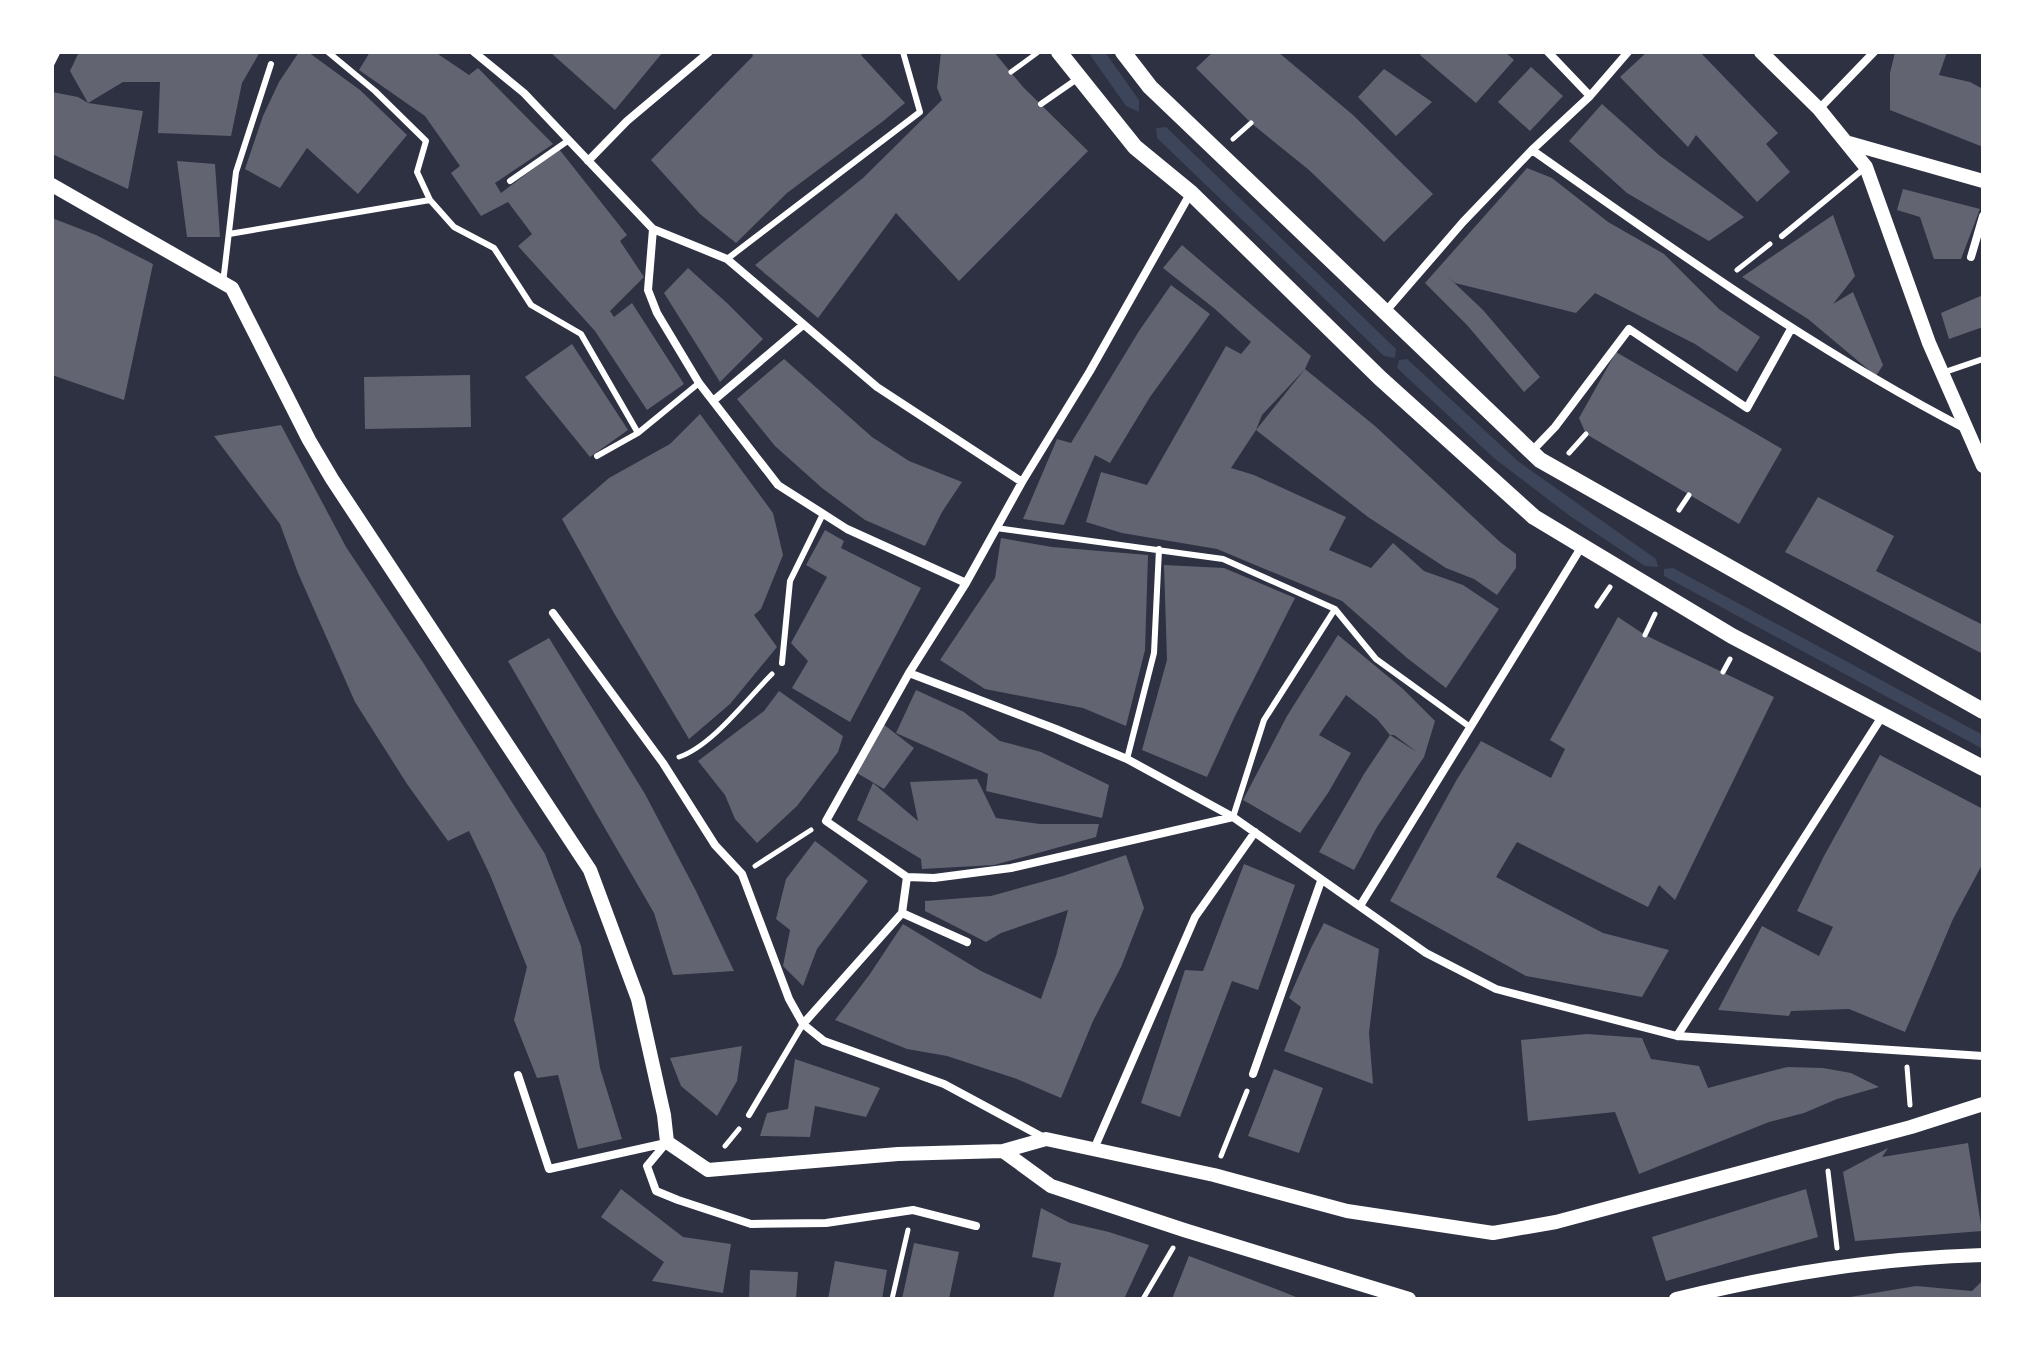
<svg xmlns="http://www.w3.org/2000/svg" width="2035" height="1351" viewBox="0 0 2035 1351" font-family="Merriweather,serif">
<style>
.green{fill:#3c4559}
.building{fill:#626471}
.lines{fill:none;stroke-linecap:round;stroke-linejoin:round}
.path{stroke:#fff;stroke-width:5}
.service{stroke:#fff;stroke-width:6}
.minor{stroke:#fff;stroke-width:8}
.tertiary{stroke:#fff;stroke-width:14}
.secondary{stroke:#fff;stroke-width:16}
</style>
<rect width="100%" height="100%" fill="#2d3142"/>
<path class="green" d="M1088,52h17l34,48v12l-13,-6z
M1166,127l230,222 -1,9 -11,-2 -227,-218 -1,-10z
M1407,359l112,103 137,97 2,8 -13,-1 -75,-50 -75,-57 -98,-91 2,-8z
M1673,568l310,167v14l-319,-173v-7z"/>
<path class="building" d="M79,52h181l-18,31 -11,53 -73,-3 2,-51h-37l-35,21 55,8 -15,78 -76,-35v-62l26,5 10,6 -18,-32z
M299,52h9l52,38 47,45 -49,59 -51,-46 -27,40 -35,-19 18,-53 16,-34z
M370,52h65l34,23 9,-7 75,76 -58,39 6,10 58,-44 68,86 -7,6 24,36 -34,34 4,6 18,-14 52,81 -37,26 -52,-79 -77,-85 14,-12 -24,-32 -27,14 -30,-43 9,-7 -35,-50 -66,-46z
M550,52h113l-48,58z
M751,52h114l-4,3 44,48 -23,19 -95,71 -51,50 -36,-29 -49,-54 102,-104z
M941,52h53l29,35 65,64 -129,130 -63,-68 -78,105 -63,-53 108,-87 79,-78 -5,-12z
M1213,52h65l75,63 80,79 -49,48 -75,-72 -58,-47 -55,-55z
M1422,52h83l9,8 -38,43 -56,-48z
M1647,52h53l78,81 -12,11 24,28 -33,30 -61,-67 -8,12 -68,-70z
M1895,52h52l-8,23 31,7 13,7v58l-93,-37v-37z
M1531,67l32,29 -33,35 -32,-29z
M1384,69l48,33 -36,34 -38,-39z
M1602,104l58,52 84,61 -35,24 -82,-48 -58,-52z
M177,161l38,3 5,73h-33z
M1527,168l25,10 56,44 56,32 55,55 41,28 -23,35 -42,-28 -100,-51 -19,20 -121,-30 -10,-9 38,36 57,67 -16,15 -57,-67 -42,-42z
M1903,189l77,20 -19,50h-27l-14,-42 -23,-7z
M1833,215l22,61 -22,28 20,-12 30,73 -7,11 -68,-57 -66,-42z
M52,218l44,17 57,29 -29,136 -72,-25z
M1182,245l129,111 -6,13 -43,46 -6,15 49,-61 70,57 125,116 16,12v14l-19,27 -23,-16 -28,-11 -78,-51 -112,-87 -25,38 23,7 92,42 -17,33 42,18 22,-25 31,28 39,14 36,24 -53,79 -39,-30 -65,-57 -125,-52 -95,-16 -36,-11 15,-50 46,13 79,-139 15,8 10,-12 -36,-33 -52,-41z
M688,268l40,36 35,35 -43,43 -56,-89z
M1171,285l39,29 -60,83 -40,66 -15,-8 -31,70 -41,-6 34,-80 14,4 68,-112z
M1983,295v32l-34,12 -8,-26z
M572,344l56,86 -38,27 -65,-80z
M1616,352l166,97 -43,75 -153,-90 -7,-16z
M784,359l88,78 37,24 53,21 -20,30 -17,34 -60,-26 -43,-32 -47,-42 -38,-47z
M470,375l1,52 -106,2 -1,-52z
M700,414l73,99 10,42 -22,54 -7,6 23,32 -47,57 -41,35 -75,-126 -52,-94 47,-41 61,-34z
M281,425l65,122 78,117 121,190 36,92 19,122 22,71 -44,10 -20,-74 -21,3 -23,-58 13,-53 -37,-92 -21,-44 -21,10 -41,-57 -52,-82 -57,-129 -18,-49 -66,-88z
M1818,497l76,39 -18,35 107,54v29l-198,-102z
M825,530l19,11 -3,7 80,40 -71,134 -58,-34 16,-27 -17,-18 36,-66 -21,-12z
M1001,538l51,9 96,8 -3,95 -19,76 -43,-18 -98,-19 -45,-29 55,-82z
M1164,565l60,3 71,30 -60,118 -28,61 -65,-27 25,-90z
M1618,617l27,18 129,62 -99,203 -16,-15 -11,22 -131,-65 -21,35 107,56 66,17 -27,47 -116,-21 -136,-75 66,-120 25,-40 70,37 14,-29 -15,-9z
M1338,635l65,54 32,32 -11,36 -47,70 -23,43 -35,-18 45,-78 26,-39 27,17 -23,-17h-4l-13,-16 -31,-24 -27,40 32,18 -23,40 -28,40 -57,-33 44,-84z
M549,638l96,156 51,97 38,80 -61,4 -19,-62 -146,-252z
M916,690l48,22 36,29 41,11 68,33 -7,33 -116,-27 2,-17 -92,-41z
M779,691l64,45 -5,16 -41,54 -40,37 -22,-24 -10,-24 -27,-34 66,-50z
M883,724l31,24 -30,41 -27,-16z
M1880,755l103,54v54l-30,56 -48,113 -56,-23 -58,2 -2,5 -71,-6 44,-84 57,30 14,-29 -36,-16 27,-55z
M977,779l19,39 44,6h59l-3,13 -102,28 -72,4 -1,-10 -64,-39 16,-37 45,38 -8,-39z
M815,841l53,40 -51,68 -14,37 -20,-20 7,-36 -14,-11 10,-40z
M1126,855l18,53 -23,59 -28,54 -32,77 -44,-19 -70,-23 -40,-7 -72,-29 35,-46 33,-50 78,47 60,28 15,-43 12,-46 -67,23 -15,9 -61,-31v-10l66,-5 72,-20z
M1244,864l51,21 -37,105 -26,-9 -52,136 -39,-14 44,-133 18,1z
M1324,923l55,26 -10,84 4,51 -89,-33 17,-44 -12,-9 22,-50z
M1587,1034l55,4 9,21 48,7 9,22 79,-21 36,1 28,5 28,14 -42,12 -33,14 -35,9 -130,52 -24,-62 -87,9 -7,-81z
M742,1046l-5,35 -20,35 -36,-30 -11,-28z
M795,1059l85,29 -14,29 -51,-11 -5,31 -50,-1 7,-23 21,-4z
M1274,1069l49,19 -24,65 -51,-17z
M1968,1143l14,88 -127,10 -12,-69 45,-24 -6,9z
M621,1189l62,48 48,7 -8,49 -71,-12 12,-19 -63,-45z
M1806,1189l12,48 -152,44 -14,-44z
M1041,1208l29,15 39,9 40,13 -25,54h-71l8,-36 -29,-6z
M914,1243l45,9 -10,47h-47z
M1189,1256l87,33 25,10h-129z
M835,1261l52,9 -5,29h-54z
M750,1270l48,2 -2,27h-47z
M1983,1280v19h-145l78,-13 56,5z"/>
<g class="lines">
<path class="path" d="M52,64l6,-12
M1011,72l26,-19
M1233,139l18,-16
M1737,270l33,-26
M1569,453l17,-19
M1679,510l10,-15
M1597,606l13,-19
M1645,635l10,-21
M1723,672l7,-13
M679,757c33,-11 68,-58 93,-83
M755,866l56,-36
M1907,1067l3,38
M725,1146l14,-17
M1221,1156l26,-65
M1828,1171l9,77
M892,1299l16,-69
M1143,1299l30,-51"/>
<path class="service" d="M328,52l47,39 51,50 -9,31 13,28 24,27 40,21 37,57 50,29 57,99 61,-50
M1041,104l36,-25
M510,181l59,-41
M229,234l201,-34
M1782,236l84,-69
M727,259l193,-147 -17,-60
M223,283l13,-111 35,-108
M1942,373l41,-14
M597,456l41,-23
M996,528l227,31 112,50 41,50 94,68
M782,663l8,-82 33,-67
M1127,759l27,-106 5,-104
M1233,817l31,-97 71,-111
M749,1115l54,-91"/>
<path class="minor" d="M474,52l50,41 129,136 74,30 150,128 145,95
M1548,52l42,44
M1819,109l55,-57
M1532,150l58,-54 38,-44
M588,161l39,-40 82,-69
M1190,194l-100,177 -68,111 -56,101 -57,90 147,56 71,30 106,58 193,136 70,36 181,47 306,20
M653,229l-5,61 9,23 42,70 79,102 69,44 119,54
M1971,257l12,-41
M1386,311l77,-89 69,-72c141,99 280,199 432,278
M713,401l90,-76
M1532,451l23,-24 74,-98 118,79 44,-79
M553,613l110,150 52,82 27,29 47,125 14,25
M909,673l-83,148 81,56 -5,36 -99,111 21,17 120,43 102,55
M907,877l27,1 77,-10 222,-51
M1360,906l222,-360
M902,913l65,29
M1677,1036l206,-321
M1253,1074l68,-193
M518,1075l31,94 117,-26
M667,1142l-20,24 9,25 22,9 73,24 75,-1 87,-13 63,16
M1094,1149l101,-232 60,-85"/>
<path class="tertiary" d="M1761,52l58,57 47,58 63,176 54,123
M1849,143l134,38
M52,185l180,103 77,152 23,39 258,391 48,129 26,116 3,27 41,28 190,-16 105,-3 43,-12 168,36 133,36 146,22 63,-11 355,-95 72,-23
M1003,1151l48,35 133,44 225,69
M1676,1299c103,-25 201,-41 307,-44"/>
<path class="secondary" d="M1059,52l76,95 56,46 189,185 154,139 198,119 251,132
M1123,52l27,35 390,373 443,251"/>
</g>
<rect width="2035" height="1351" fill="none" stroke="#ffffff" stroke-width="108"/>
</svg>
